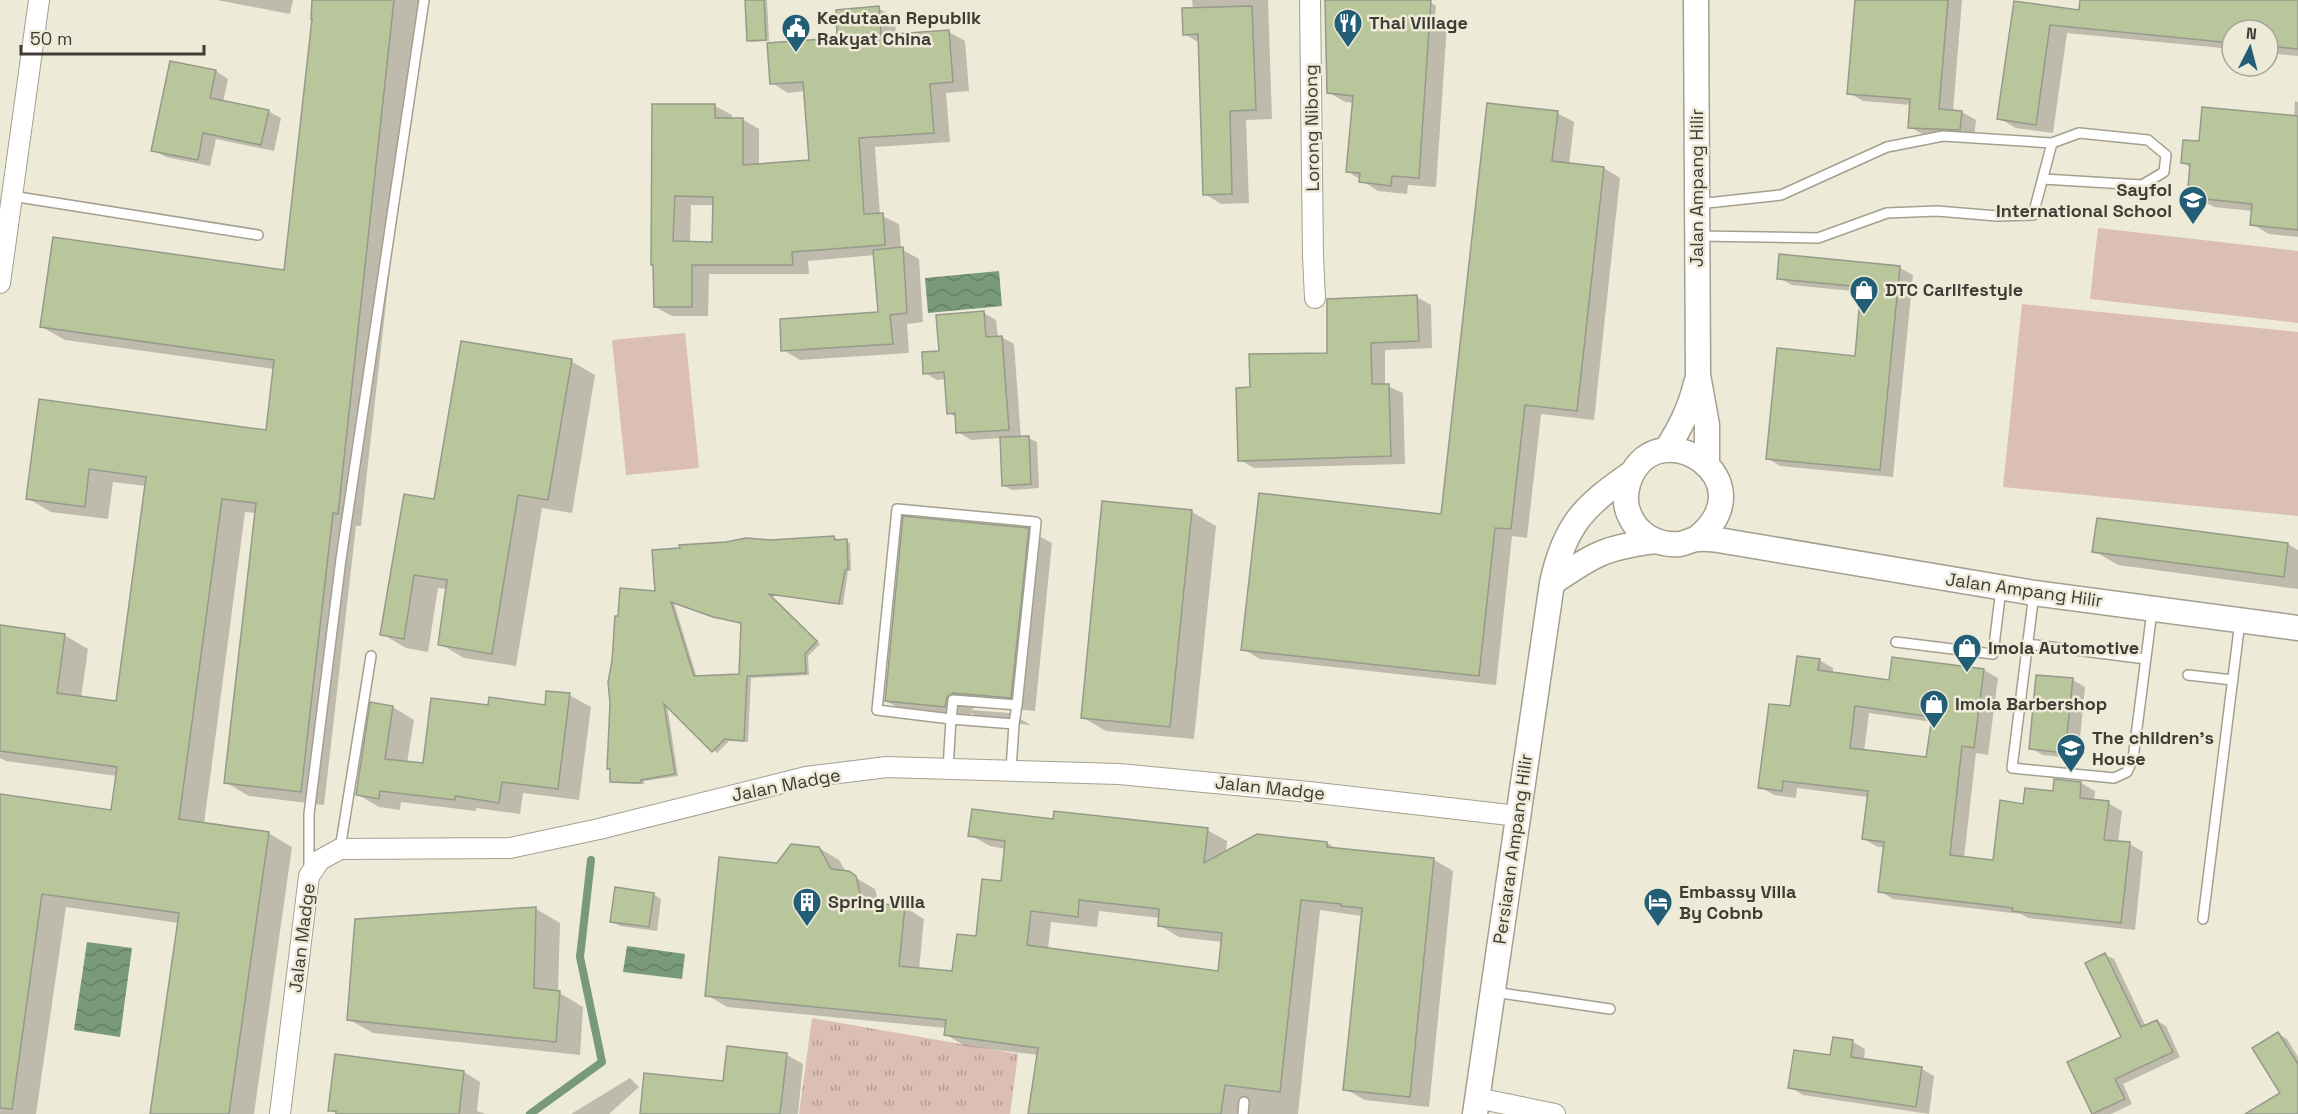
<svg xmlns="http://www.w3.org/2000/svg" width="2298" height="1114" viewBox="0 0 2298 1114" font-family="'Space Grotesk',sans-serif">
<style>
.grass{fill:url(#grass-tufts)}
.garden{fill:#dbbeb4}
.water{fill:url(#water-waves)}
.shadow{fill:#0003;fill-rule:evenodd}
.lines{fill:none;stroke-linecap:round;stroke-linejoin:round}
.stream{stroke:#789a7b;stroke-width:8}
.building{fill:#b9c59a;stroke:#959a8a;stroke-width:1.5;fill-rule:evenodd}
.service-casing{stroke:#a49f8f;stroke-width:12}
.minor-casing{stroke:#a49f8f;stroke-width:22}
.tertiary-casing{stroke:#a49f8f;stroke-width:27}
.service{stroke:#fff;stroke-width:9}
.minor{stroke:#fff;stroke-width:20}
.tertiary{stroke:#fff;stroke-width:24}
.labels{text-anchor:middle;stroke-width:5;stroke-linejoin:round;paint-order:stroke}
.poi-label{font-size:18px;font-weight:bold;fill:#3e3c35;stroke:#eeead8;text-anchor:start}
.street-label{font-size:18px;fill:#3e3c35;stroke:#eeead8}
</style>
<defs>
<pattern id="grass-tufts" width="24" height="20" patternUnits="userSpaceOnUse" patternTransform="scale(1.5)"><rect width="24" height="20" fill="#dbbeb4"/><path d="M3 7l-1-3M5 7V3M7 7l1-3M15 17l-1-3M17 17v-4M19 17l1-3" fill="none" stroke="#b39c93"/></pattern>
<pattern id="water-waves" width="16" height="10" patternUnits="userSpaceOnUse" patternTransform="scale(1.5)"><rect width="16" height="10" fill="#789a7b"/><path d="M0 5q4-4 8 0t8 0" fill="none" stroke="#647f66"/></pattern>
</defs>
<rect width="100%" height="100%" fill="#eeead8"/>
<path class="grass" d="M812,1018l206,36 -8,60h-211z"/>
<path class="garden" d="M2098,228l200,23v72l-208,-24z
M2022,304l276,28v184l-295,-29z
M685,333l14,135 -73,7 -14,-135z"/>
<path class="water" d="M999,271l3,35 -74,7 -3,-35z
M87,942l45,6 -12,89 -46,-7z
M627,946l58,8 -3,25 -59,-7z"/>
<path class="shadow" d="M217,0h76l-3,14z
M314,0h106l-59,526h-5l-32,279 -75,-9 -24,-14 31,-269 -11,-1 -41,312 64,9 24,14 -38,267h-102l27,-191 -113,-16 -30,207h-36v-319l112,16 5,-35 -111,-15 -6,-3v-131l64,8 24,14 -7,49 36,5 29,-217 -33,-4 -5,37 -57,-7 -24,-14 13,-98 227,32 7,-63 -209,-29 -23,-13 243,-56 29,-252z
M746,0h21l2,41 -17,1 -3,-2z
M1192,0h76l4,119 -26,1 3,83 -28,1 -16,-10 -5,-151 -16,-9 9,-25z
M1326,0h100l10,6 -1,12 12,7 -11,162 -28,-2 -1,9 -29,-3 -31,-20 7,-68 -9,-1 -17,-10z
M1857,0h105l-9,111 9,1 14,8 -2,18 -50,-3 -14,-8 1,-22 -48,-4 -14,-8z
M2081,0h217v56l-30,-3v-23h-36v19l-165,-16 -14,100 -37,-5 -17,-10 16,-116 65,10z
M878,8l17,10 1,17 53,-3 16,9 4,50 -23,2 4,49 -75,5 5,68 19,9 2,25 18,10 4,63 -16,2 2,29 -109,7 -17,-10 97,-37 -5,-58 -67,6 1,13h-100l-1,42h-36l-17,-9 -2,-202 62,1 17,9v4h10l17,10v36l51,-4 -5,-70 -17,2 -16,-10 67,-43zM691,205h23l-1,38h-23z
M216,71l12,8 -5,23 45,9 13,7 -7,33 -58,-12 -6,27 -44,-9 -13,-7z
M2295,101l3,1v135l-29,-3 -17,-10 1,-13 -39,-4 -16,-9v-7l-9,-5 2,-18 -9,-6 19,-19 93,-25z
M1557,113l17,9 -5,43 35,3 16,10 -26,242 -53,-6 -14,124 -15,-2 -16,149 -236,-26 -17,-10 200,-133z
M1781,256l119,12 13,7 -20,202 -113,-11 -13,-8 89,-100 6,-66 -70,-7 -13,-7z
M1417,297l14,8 1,43 -47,2v35l18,8 2,71 -151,4 -14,-8 89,-106z
M984,313l12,7 2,17h3l13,7 7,94h7l9,4 2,46 -27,2 -9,-5 -2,-47 -30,2 -13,-8 -1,-14 -8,-5 -3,-34 -9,1 -12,-7 16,-20z
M571,361l24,14 -23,138 -30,-5 -26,158 -52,-8 -24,-14 7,-55 -9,-1 -10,64 -22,-4 -24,-14 53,-133z
M1192,512l24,14 -22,213 -88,-8 -24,-14z
M1028,530l24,13 -17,168 -57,-5 -7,4 38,3 22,12 -46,-4 -14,-8 -2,7 -59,-6 -24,-13z
M834,538l16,5 1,28h-3l-5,34 -74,-11 51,50 -12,12 1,19 -58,3 -3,64 -19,-1 -12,12 -50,-48 11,71 -34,5v3l-29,-1 -4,-2 1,-10 -4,-2 49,-177 113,-51zM674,603l45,15 23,6 -2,52 -43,2z
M2288,544l10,6v39l-180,-24 -24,-14z
M1893,658l91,12 14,8 -10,77 -12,-2 -12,105 31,4 29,-56 30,-13 1,-12 26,2 14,8 -1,10 14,2 14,8 -4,32 12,1 13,8 -8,78 -107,-12 -7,-4 -128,-15 -13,-8 4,-44h-6l-14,-8 4,-42 -71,-9 -1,10 -22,-3 -14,-8 32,-79 27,-48 14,8v6l57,8zM1869,713l64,9 -5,36 -64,-6z
M2073,680l12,7 -7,72 -35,-4 -13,-7z
M569,695l22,12 -12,93 -56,-7 -3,21 -44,-6v3l-75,-9 -1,8 -21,-3 -22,-13 36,-87 21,13 -7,43 17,2 65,-58h57z
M1054,821l153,9 20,11 -1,12 101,-10 10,6 96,10 20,12 -24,236 -64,-7 -20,-11 17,-173 -42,-6 -22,204h-268l8,-59 -73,-9 -20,-12 1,-6 -219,-21 -20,-12 71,-131 41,-16 20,12 7,12 29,17 4,16 25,2 20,12 -5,51 35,3 23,-35 25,-55 4,-34 -16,-3 -20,-11zM1099,911l61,7 -1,7 20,12 43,5 -3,31 -171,-24 3,-27 46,5z
M653,894l8,5 -4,32 -37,-5 -9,-5z
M536,909l24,14 -2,69 25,15 -3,48 -207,-22 -25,-14z
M2105,955l9,4 32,68 11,-6 9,5 14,31 -57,27 9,20 -21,10h-16l-26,-51 54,-25z
M2278,1034l9,5 11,18v57h-32l16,-20z
M1834,1039l19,3 12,7 -1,11 58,9 12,7 -5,38 -126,-19 -13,-8 41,-30z
M787,1055l16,9 -5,50h-157l84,-31z
M464,1072l16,10 -3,29 9,3h-149l-7,-4z
M630,1078l9,9 -30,27h-38z"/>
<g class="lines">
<path class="stream" d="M530,1114l72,-52 -22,-105 11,-97"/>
</g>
<path class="building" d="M312,0h82l-56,514 -5,-1 -32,279 -77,-9 32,-280 -34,-4 -43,320 90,13 -40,282h-79l29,-201 -137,-19 -30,215 -12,-1v-314l111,16 6,-43 -117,-16v-126l65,9 -8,59 59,8 30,-224 -57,-8 -4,38 -59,-8 13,-100 227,31 8,-70 -234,-33 13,-90 231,33 28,-251h-1z
M745,0h19l2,40 -19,1z
M1325,0h106l-12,178 -27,-2 -1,10 -32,-4 1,-9 -14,-1 7,-76 -26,-3z
M1855,0h93l-9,109 23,2 -2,19 -52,-2 2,-29 -63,-5z
M2080,0h218v49l-30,-3v-16h-36v13l-182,-18 -14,100 -39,-6 17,-118 65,9z
M879,6l2,29 68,-5 4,52 -23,2 4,49 -75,5 5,76 19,-1 2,32 -93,7 1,13h-101v42h-38l-1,-42h-2l1,-161h63v14h28v47l66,-5 -6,-78 -33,2 -3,-41 70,-5 -1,-28zM675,196l38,1 -1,45 -39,-1z
M1252,6l4,104 -26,1 2,83 -29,1 -5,-161 -15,1 -1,-27z
M170,61l46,9 -6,28 59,12 -8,35 -58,-12 -5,27 -47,-9z
M1487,103l71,8 -6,50 52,6 -27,244 -52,-6 -14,124 -16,-1 -16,148 -238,-26 18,-157 182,21z
M2202,107l96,9v114l-48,-5 2,-21 -56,-6 1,-10 -9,-1 2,-23 -9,-1 2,-23 16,1z
M903,247l4,66 -17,2 3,29 -112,7 -1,-32 98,-7 -5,-62z
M1779,254l121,12 -20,204 -114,-11 11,-111 78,8 6,-69 -84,-8z
M1417,295l2,46 -48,2 1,41h17l2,72 -153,5 -2,-73 14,-1 -1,-33 78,-1v-54z
M984,311l2,26 16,-1 7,94 -53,3 -1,-20 -8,1 -3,-42 -21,2 -1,-22 17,-1 -3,-36z
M461,341l111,18 -24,141 -30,-5 -26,159 -54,-9 9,-65 -33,-5 -10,64 -24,-4 24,-141 30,5z
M1029,436l2,48 -29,2 -2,-49z
M1102,501l90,9 -22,217 -89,-9z
M903,516l126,12 -18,170 -58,-5 -6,4 -2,10 -60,-6z
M2097,518l191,25 -4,34 -192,-25z
M834,536l1,4 12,-1 1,30 -3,1 -6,34 -70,-10 48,47 -12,13 1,19 -59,3 -3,65 -19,-2 -13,13 -48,-48 11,70 -34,6 -1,3 -30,-1v-13h-3l3,-66 -2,-21 4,-21 3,-45h3l2,-28 35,3 -3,-41 28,-2 -1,-3 47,-3 20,-4 24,2zM671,602l42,15 28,6 -2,51 -45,2z
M1797,656l23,3 -2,11 71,10 3,-23 92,12 -10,79 -12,-2 -12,109 43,5 7,-60 23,4 2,-16 28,3 1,-12 27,3 -1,16 29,3 -5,39 26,2 -9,81 -109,-12 1,-3 -135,-16 6,-50 -22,-3 6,-48 -85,-10 -1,10 -24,-3 11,-84 21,2zM1855,706l77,11 -6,40 -76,-9z
M2036,675l37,3 -8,75 -36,-4z
M546,691l24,2 -12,96 -56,-7 -3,21 -44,-7v4l-75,-9 -1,8 -23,-4 14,-93 23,4 -8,53 38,4 8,-65 57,7 1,-8 56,8z
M972,809l81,10 1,-8 154,17 -4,35 53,-29 70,8v5l107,11 -24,239 -67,-7 19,-182 -21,-2v-2l-40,-4 -21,192 -55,-7 -4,29h-193l10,-66 -94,-13 2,-15 -241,-24 14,-139 58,6 14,-19 28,3 12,22 18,2 7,5 6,26 43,4 -6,60 53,5 5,-37 19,2 6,-57 19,2 4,-40 -37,-5zM1079,900l80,9 -1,17 64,7 -4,38 -191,-26 4,-34 47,6z
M615,887l39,6 -5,34 -39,-5z
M536,907l-2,81 26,3 -4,51 -209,-22 8,-101z
M2105,953l36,74 16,-7 16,32 -58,27 10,20 -33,15 -25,-52 54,-25 -36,-74z
M2278,1032l20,32v50h-53l35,-21 -28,-45z
M1833,1037l20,3 -2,17 71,10 -6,40 -128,-19 6,-38 36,5z
M727,1046l60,7 -7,61h-140l4,-41 79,8z
M335,1054l129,17 -5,43h-123v-3h-8z"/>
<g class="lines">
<g class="service-casing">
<path id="service" d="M12,196l246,39
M1698,204l83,-9 106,-48 56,-11 109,7 27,-10 69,7 18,15 -2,17 -22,13 -99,-6
M1698,236l120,2 69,-25 50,-2 60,5 36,-1 19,-72
M2034,593l-22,175 102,10 13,-6 6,-13 19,-148
M1896,642l97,12 8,-65
M2028,644l118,15
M2188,675l45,5
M1014,724l3,-19 19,-183 -139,-13 -20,201 74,9 2,-19 64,5
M948,769l3,-50 63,5 -3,46
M340,849l31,-193
M309,871v-57l32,-255 83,-559
M2203,919l37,-298
M1494,992l116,17
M1243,1114l1,-12"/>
</g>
<g class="minor-casing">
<path id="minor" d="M1310,0l3,256 2,42
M0,283l39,-283
M1477,1098l78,16
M280,1114l29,-238 11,-16 20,-11 170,-1 89,-19 207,-52 81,-10 232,7 190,18 209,24"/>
</g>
<g class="tertiary-casing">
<path id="tertiary" d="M1696,0l2,375 9,50v39
M1666,450c14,-22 24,-41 30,-67
M1696,539c74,-58 -37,-130 -66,-61 -4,11 -6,25 -1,36 8,21 29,32 51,30 6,-1 12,-5 18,-5 10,-1 22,1 32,3l304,51 264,35
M1552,583c41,-28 53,-36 104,-42
M1475,1114l77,-531c13,-59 32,-77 81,-111"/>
</g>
<use href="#service" class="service"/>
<use href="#minor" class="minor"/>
<use href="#tertiary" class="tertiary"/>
</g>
<defs>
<g id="restaurant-pin" transform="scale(1.5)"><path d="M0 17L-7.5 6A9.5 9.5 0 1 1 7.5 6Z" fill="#225e76" stroke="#eeead8"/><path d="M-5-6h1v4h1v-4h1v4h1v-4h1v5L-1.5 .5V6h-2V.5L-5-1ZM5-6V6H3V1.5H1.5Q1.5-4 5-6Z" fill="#fff"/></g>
<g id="civic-pin" transform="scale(1.5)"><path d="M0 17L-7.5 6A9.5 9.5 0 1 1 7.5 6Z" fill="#225e76" stroke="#eeead8"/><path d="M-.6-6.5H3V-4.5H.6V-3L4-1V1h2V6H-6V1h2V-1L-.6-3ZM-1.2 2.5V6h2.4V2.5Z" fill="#fff"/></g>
<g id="school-pin" transform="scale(1.5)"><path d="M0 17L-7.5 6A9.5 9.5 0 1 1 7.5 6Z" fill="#225e76" stroke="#eeead8"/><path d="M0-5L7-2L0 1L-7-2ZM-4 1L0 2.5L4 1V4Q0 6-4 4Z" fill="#fff"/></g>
<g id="shop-pin" transform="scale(1.5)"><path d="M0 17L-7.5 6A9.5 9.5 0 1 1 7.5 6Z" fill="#225e76" stroke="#eeead8"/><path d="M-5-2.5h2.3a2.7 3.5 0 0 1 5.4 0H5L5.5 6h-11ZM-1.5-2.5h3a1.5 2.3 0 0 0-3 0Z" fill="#fff"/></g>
<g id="building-pin" transform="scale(1.5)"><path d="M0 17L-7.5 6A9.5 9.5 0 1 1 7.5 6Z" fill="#225e76" stroke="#eeead8"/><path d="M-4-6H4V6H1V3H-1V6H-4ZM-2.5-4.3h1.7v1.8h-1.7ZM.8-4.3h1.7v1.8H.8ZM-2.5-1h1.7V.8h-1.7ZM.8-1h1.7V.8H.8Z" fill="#fff"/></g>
<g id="hotel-pin" transform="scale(1.5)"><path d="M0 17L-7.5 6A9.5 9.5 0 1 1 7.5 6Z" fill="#225e76" stroke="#eeead8"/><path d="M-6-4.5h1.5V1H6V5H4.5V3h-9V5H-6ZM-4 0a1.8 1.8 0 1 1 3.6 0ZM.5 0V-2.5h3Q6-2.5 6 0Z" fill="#fff"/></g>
</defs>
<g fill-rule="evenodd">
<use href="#restaurant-pin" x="1348" y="23"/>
<use href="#civic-pin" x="796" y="28"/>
<use href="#school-pin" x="2193" y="200"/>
<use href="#shop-pin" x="1864" y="290"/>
<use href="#shop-pin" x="1967" y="648"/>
<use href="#shop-pin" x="1934" y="704"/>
<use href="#school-pin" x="2071" y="748"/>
<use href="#building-pin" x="807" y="902"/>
<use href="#hotel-pin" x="1658" y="902"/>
</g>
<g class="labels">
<g class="poi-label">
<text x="817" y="24">Kedutaan Republik<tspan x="817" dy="21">Rakyat China</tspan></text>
<text x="1369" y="29">Thai Village</text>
<text x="2172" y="196" text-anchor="end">Sayfol<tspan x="2172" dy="21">International School</tspan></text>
<text x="1885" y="296">DTC Carlifestyle</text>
<text x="1988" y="654">Imola Automotive</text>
<text x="1955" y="710">Imola Barbershop</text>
<text x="2092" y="744">The children's<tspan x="2092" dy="21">House</tspan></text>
<text x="1679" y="898">Embassy Villa<tspan x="1679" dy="21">By Cobnb</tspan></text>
<text x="828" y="908">Spring Villa</text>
</g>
<g class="street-label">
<text transform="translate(1312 128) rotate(-91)" y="6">Lorong Nibong</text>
<text transform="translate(1697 188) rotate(-90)" y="6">Jalan Ampang Hilir</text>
<text transform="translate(2024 590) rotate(8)" y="6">Jalan Ampang Hilir</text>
<text transform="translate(786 785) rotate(-11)" y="6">Jalan Madge</text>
<text transform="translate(1270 788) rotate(6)" y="6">Jalan Madge</text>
<text transform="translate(1513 849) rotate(-82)" y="6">Persiaran Ampang Hilir</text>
<text transform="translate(302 938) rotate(-83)" y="6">Jalan Madge</text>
</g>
</g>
<g transform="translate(2250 48) rotate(6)"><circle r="28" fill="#eeead8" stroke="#a8a497" stroke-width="1.5"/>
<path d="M0-4.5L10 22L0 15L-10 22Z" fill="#225e76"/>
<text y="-9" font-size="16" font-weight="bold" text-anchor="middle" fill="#3e3c35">N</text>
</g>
<path d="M21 45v9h183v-9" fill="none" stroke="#3e3c35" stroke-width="3"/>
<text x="30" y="45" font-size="18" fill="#3e3c35" stroke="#eeead8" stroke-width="4.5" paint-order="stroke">50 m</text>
</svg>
